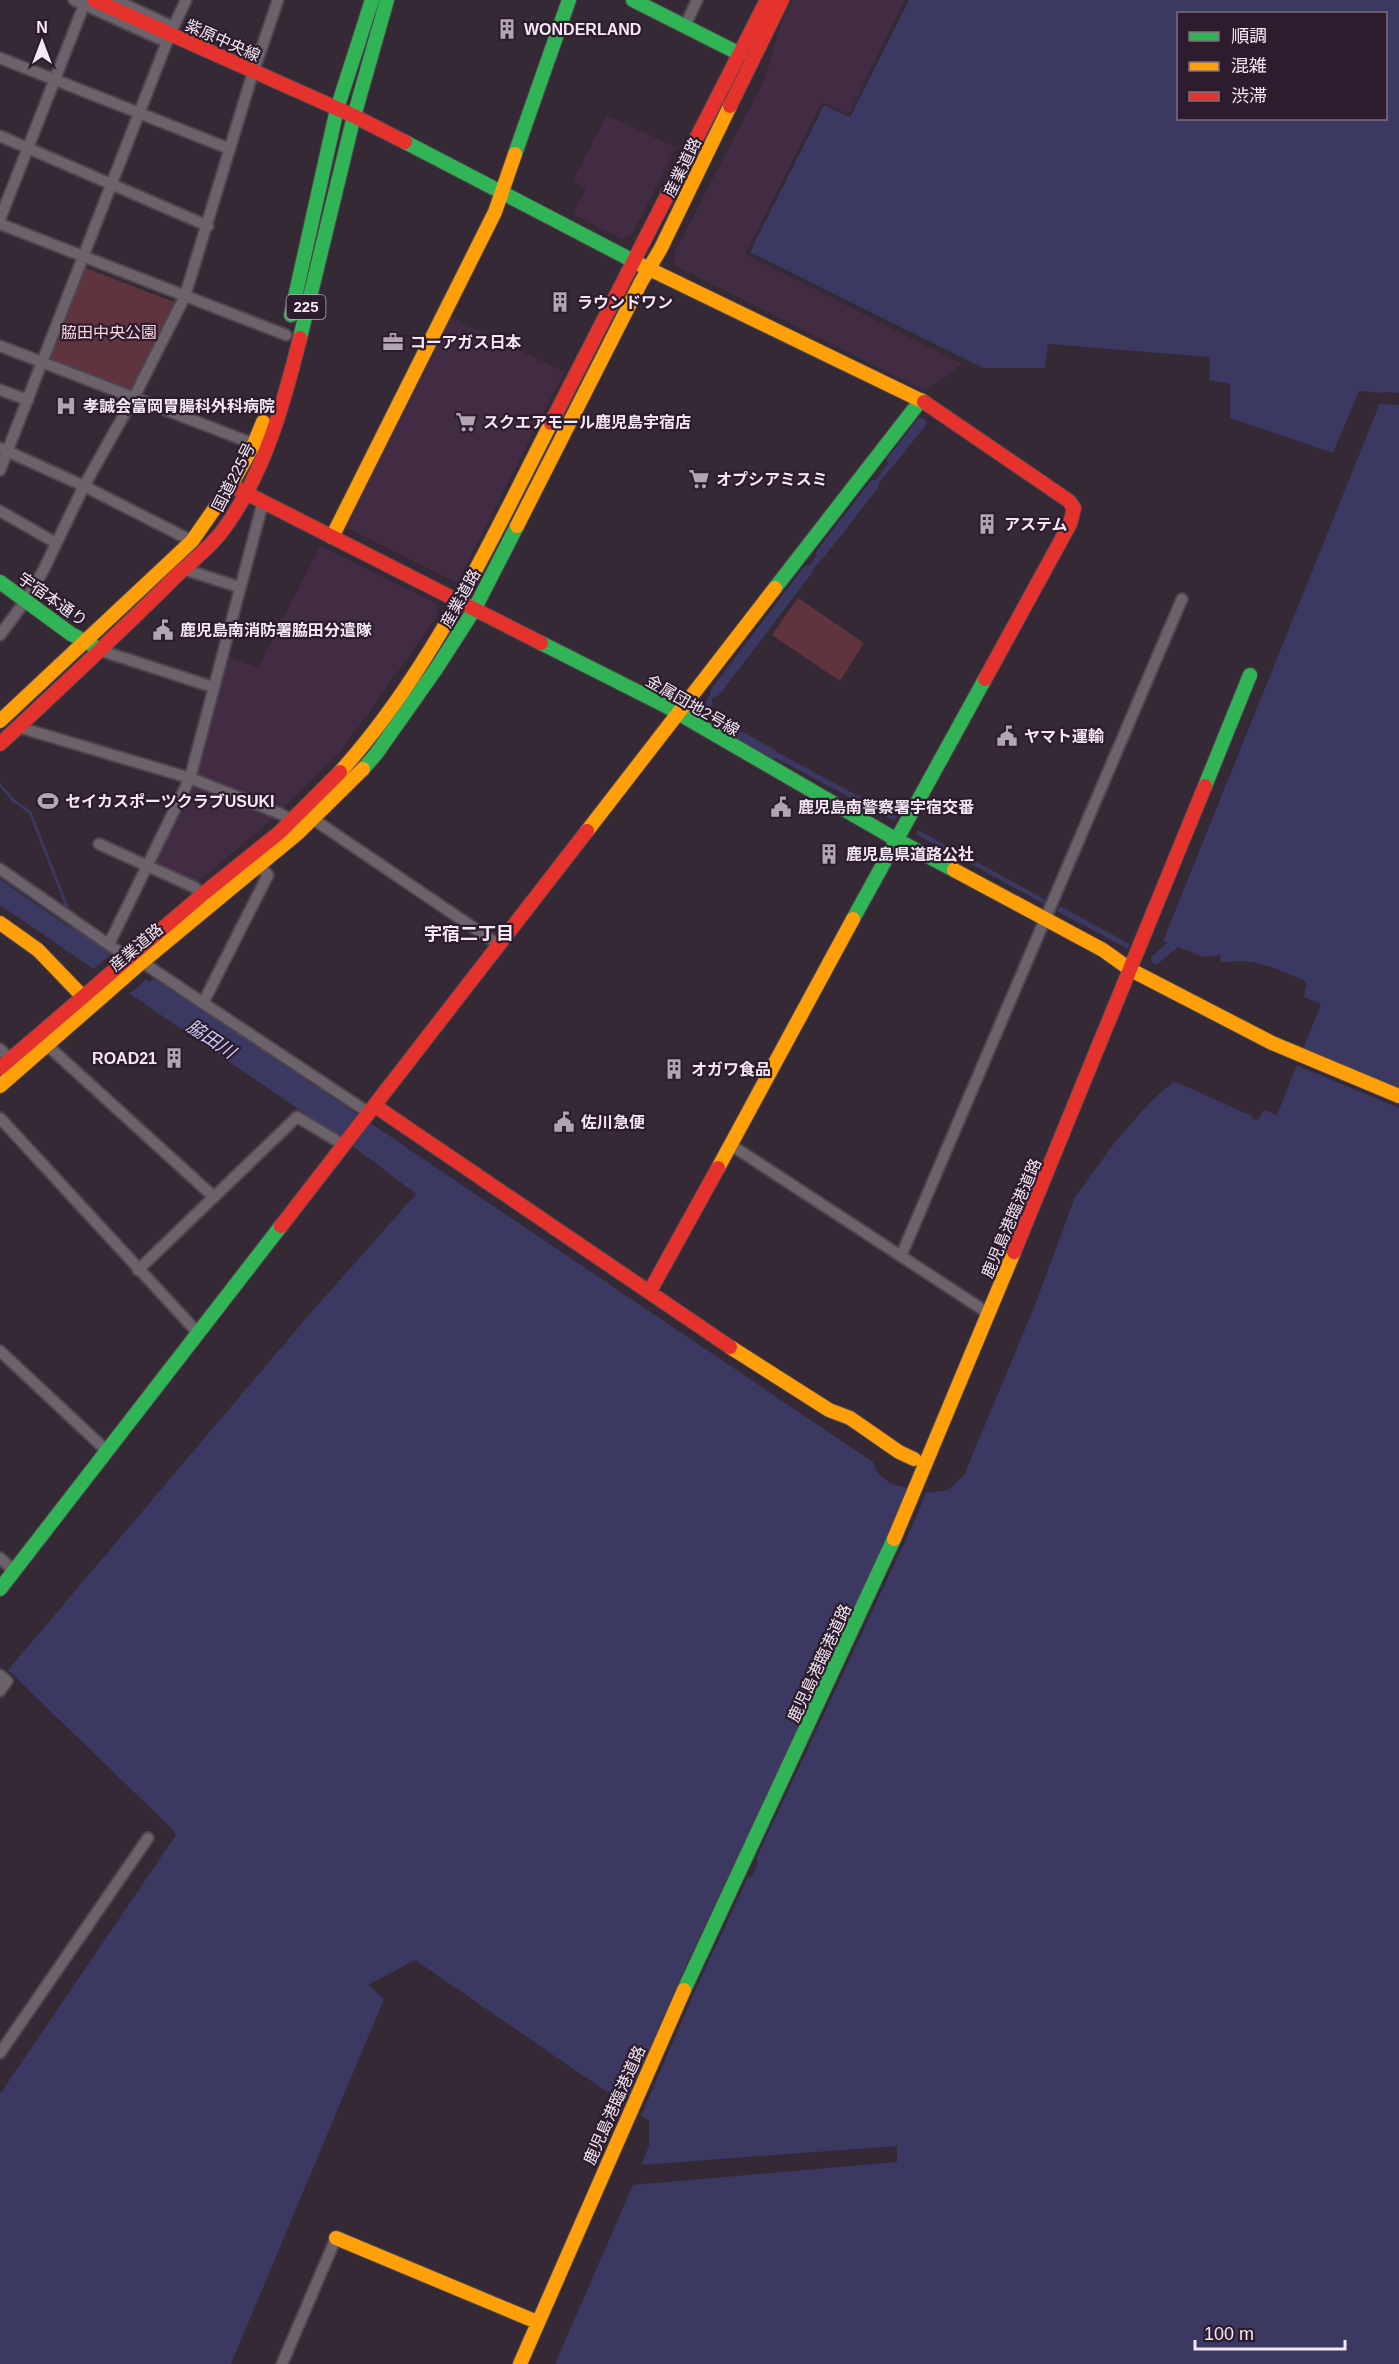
<svg xmlns="http://www.w3.org/2000/svg" width="1399" height="2364" viewBox="0 0 1399 2364" font-family="Helvetica,'Noto Sans JP',sans-serif">
<style>
.built{fill:#422c44}
.green{fill:#5f343f}
.water{fill:#3b3862;fill-rule:evenodd}
.pier{fill:#342934}
.lines{fill:none;stroke-linecap:round;stroke-linejoin:round}
.stream{stroke:#3b3862;stroke-width:3}
.canal{stroke:#3b3862;stroke-width:10}
.street-casing{stroke:#4e464e;stroke-width:14}
.fast-casing{stroke:#4e464e;stroke-width:16}
.slow-casing{stroke:#4e464e;stroke-width:16}
.jam-casing{stroke:#4e464e;stroke-width:16}
.street{stroke:#6b626b;stroke-width:10}
.fast{stroke:#30b455;stroke-width:14}
.slow{stroke:#ff9f0a;stroke-width:14}
.jam{stroke:#e5322d;stroke-width:14}
.labels{text-anchor:middle;stroke-width:4.5;stroke-linejoin:round;paint-order:stroke}
.shield{fill:#2d1c2e;stroke:#b8abb9;stroke-width:1.5}
.shield-label{font-size:15px;font-weight:bold;fill:#f4e8f4}
.poi-label{font-size:16px;font-weight:bold;fill:#f4e8f4;stroke:#2d1c2e;text-anchor:start}
.street-label{font-size:16px;fill:#f4e8f4;stroke:#2d1c2e}
.park-label{font-size:16px;fill:#fcd7dd;stroke:#2d1c2e}
.neighbourhood-label{font-size:18px;font-weight:bold;fill:#f4e8f4;stroke:#2d1c2e}
.water-label{font-size:18px;font-style:italic;fill:#cecffd;stroke:#2d1c2e}
</style>
<rect width="100%" height="100%" fill="#342934"/>
<path class="built" d="M792,0h113l-56,114 -27,-12 -77,152 217,110 -36,27 -252,-126 1,-14 88,-168 20,-64z
M607,115l69,33 -45,88 -9,3 -49,-25 13,-26 -13,-7z
M449,316l115,56 -107,211 -112,-56z
M320,546l116,57 2,12 -97,136 -60,60 -88,-34 32,-122 33,13z
M191,782l85,34 -82,69 -42,-20z"/>
<path class="green" d="M83,267l91,35 -40,87 -5,1 -76,-29 -4,-5z
M798,598l66,45 -24,38 -68,-46z"/>
<path class="water" d="M909,0h490v2364h-844l78,-179 264,-23v-16l-256,19 8,-19v-25l-234,-161 -47,25 16,14 -153,365h-231v-270l176,-259 -6,-8 -162,-157 300,-354 108,-122 -62,-47 -354,-242v-26l65,45 44,26 1,4 39,28 6,-4 718,484 5,12 14,10 36,9 20,-3 16,-15 71,-170 40,-108 38,-52 37,-43 22,-19 4,-1 76,34v3l6,1 6,-10 13,5 44,-111 -17,-7 3,-14 -3,-3c-30,-12 -50,-23 -83,-17l-1,-8 -16,2 -41,-16 221,-548 -25,-2 -26,62 -103,-35v-34l-21,-4 1,-23 -162,-13 -3,24h-62l-233,-116 74,-147 26,12zM1178,14h208v104h-208z
M899,450l4,3 -34,43 -4,-3z
M857,503l4,3 -20,28 -5,-3z
M828,541l4,4 -30,39 -4,-4z
M790,589l5,3 -15,19 -5,-3z
M770,616l5,4 -14,19 -5,-4z
M722,679l4,3 -14,18 -1,16 44,25 -2,5 -50,-28 4,-19z
M762,744l135,73 -3,4 -135,-72z
M918,830l130,71 -2,4 -130,-71z
M1060,906l70,38 -2,5 -71,-38z"/>
<path class="pier" d="M1384,392l15,1v12l-19,-1z
M112,954l35,25 -18,15 -37,-24z
M1300,1048l99,41v19l-105,-44z
M910,1486l17,4 -12,30 -159,339 2,4 -6,14h-4l-54,116 -54,125 -16,-11 62,-142 154,-323z"/>
<g class="lines">
<path class="stream" d="M0,785l14,16 16,11 39,100"/>
<path class="canal" d="M892,460l29,-37
M821,553l53,-68
M715,692l93,-122
M742,737l30,17
M1156,959l17,-14"/>
<g class="street-casing">
<path id="street" d="M74,0l86,39 10,-5
M115,0l52,24 3,10
M685,26l12,-26
M0,58l230,91
M0,136l208,90
M0,219l86,-219
M0,224l286,111
M0,346l254,98
M0,390l28,10
M0,448l84,38 108,55
M0,470l170,-436 16,-34
M0,511l56,32
M183,569l56,18
M0,635l26,-35 17,-29 41,-85 50,-89 51,-101 65,-214 28,-82
M102,651l111,36
M18,727l172,51 91,36 10,6
M313,819l186,126
M99,844l95,43 9,7
M260,866l8,9 -65,128 166,110
M0,869l128,89
M109,944l81,-166 73,-276
M142,962l61,41
M48,1046l166,151
M0,1049l10,10
M0,1118l198,215
M731,1145l257,168
M901,1256l281,-657
M138,1270l159,-153 47,28
M0,1351l107,100
M0,1558l14,13
M0,1675l7,6 -7,10
M0,2053l148,-215
M282,2364l54,-126"/>
</g>
<g class="fast-casing">
<path id="fast" d="M633,0l107,54
M405,142l236,123
M515,154l54,-154
M291,315l46,-206 35,-109
M300,338l54,-222 33,-116
M0,582l71,52 23,12
M775,588l146,-188
M541,643l123,62 233,135 57,30
M363,769l13,-15 60,-85 38,-59 43,-84
M1205,786l45,-111
M853,919l132,-240
M0,1589l281,-363
M684,1990l210,-451"/>
</g>
<g class="slow-casing">
<path id="slow" d="M641,265l283,137
M517,526l124,-244 20,-34 69,-142
M332,537l163,-325 20,-58
M0,721l192,-180 39,-56 23,-41 9,-22
M340,772c92,-102 149,-228 211,-349
M587,831l188,-243
M954,870l149,80 28,20 141,73 127,53
M0,923l38,27 50,52
M0,1086l142,-124 156,-129 65,-64
M718,1168l135,-249
M730,1347l99,63 21,8 49,34 15,7
M894,1539l120,-287
M336,2238l201,84
M520,2364l164,-374"/>
</g>
<g class="jam-casing">
<path id="jam" d="M94,0l260,116 51,26
M730,106l52,-106
M924,402l145,99 5,7 -4,16 -85,155
M551,423l216,-423
M238,489l303,154
M0,744c58,-54 115,-107 171,-163 19,-19 42,-35 57,-58 38,-55 56,-121 72,-185
M0,1068l203,-174 77,-62 60,-60
M375,1106l355,241
M281,1226l306,-395
M1014,1252l191,-466
M650,1291l68,-123"/>
</g>
<use href="#street" class="street"/>
<use href="#fast" class="fast"/>
<use href="#slow" class="slow"/>
<use href="#jam" class="jam"/>
</g>
<defs>
<g id="building-bare" transform="scale(1.62)"><path d="M-4-6H4V6H1V3H-1V6H-4ZM-2.5-4.3h1.7v1.8h-1.7ZM.8-4.3h1.7v1.8H.8ZM-2.5-1h1.7V.8h-1.7ZM.8-1h1.7V.8H.8Z" fill="#b1a5b1" stroke="#2d1c2e" stroke-width="2.5" paint-order="stroke"/></g>
<g id="office-bare" transform="scale(1.62)"><path d="M-6-3h4V-5.5h4V-3h4V5H-6ZM-1-4.5V-3h2v-1.5ZM-6 0V1H6V0Z" fill="#b1a5b1" stroke="#2d1c2e" stroke-width="2.5" paint-order="stroke"/></g>
<g id="hospital-bare" transform="scale(1.62)"><path d="M-5-5h3v3.5h4V-5h3V5h-3V1.5h-4V5h-3Z" fill="#b1a5b1" stroke="#2d1c2e" stroke-width="2.5" paint-order="stroke"/></g>
<g id="supermarket-bare" transform="scale(1.62)"><path d="M-6-5.5h2.5l.6 2H6L4.5 2H-2.5L-4.4-4H-6ZM-1.5 3.2a1.3 1.3 0 1 0 .1 0ZM3 3.2a1.3 1.3 0 1 0 .1 0Z" fill="#b1a5b1" stroke="#2d1c2e" stroke-width="2.5" paint-order="stroke"/></g>
<g id="civic-bare" transform="scale(1.62)"><path d="M-.6-6.5H3V-4.5H.6V-3L4-1V1h2V6H-6V1h2V-1L-.6-3ZM-1.2 2.5V6h2.4V2.5Z" fill="#b1a5b1" stroke="#2d1c2e" stroke-width="2.5" paint-order="stroke"/></g>
<g id="stadium-bare" transform="scale(1.62)"><path d="M0-5a6.5 5 0 1 0 0 10a6.5 5 0 1 0 0-10ZM-3.5-1.8h7v3.6h-7Z" fill="#b1a5b1" stroke="#2d1c2e" stroke-width="2.5" paint-order="stroke"/></g>
</defs>
<g fill-rule="evenodd">
<use href="#building-bare" x="507" y="29"/>
<use href="#building-bare" x="560" y="302"/>
<use href="#office-bare" x="393" y="342"/>
<use href="#hospital-bare" x="66" y="406"/>
<use href="#supermarket-bare" x="466" y="422"/>
<use href="#supermarket-bare" x="699" y="479"/>
<use href="#building-bare" x="987" y="524"/>
<use href="#civic-bare" x="163" y="630"/>
<use href="#civic-bare" x="1007" y="736"/>
<use href="#stadium-bare" x="48" y="801"/>
<use href="#civic-bare" x="781" y="807"/>
<use href="#building-bare" x="829" y="854"/>
<use href="#building-bare" x="174" y="1058"/>
<use href="#building-bare" x="674" y="1069"/>
<use href="#civic-bare" x="564" y="1122"/>
</g>
<g class="labels">
<rect class="shield" x="286.5" y="295" width="39" height="24" rx="4.5"/>
<g class="shield-label">
<text x="306" y="312">225</text>
</g>
<g class="poi-label">
<text x="524" y="35">WONDERLAND</text>
<text x="577" y="308">ラウンドワン</text>
<text x="410" y="348">コーアガス日本</text>
<text x="83" y="412">孝誠会富岡胃腸科外科病院</text>
<text x="483" y="428">スクエアモール鹿児島宇宿店</text>
<text x="716" y="485">オプシアミスミ</text>
<text x="1004" y="530">アステム</text>
<text x="180" y="636">鹿児島南消防署脇田分遣隊</text>
<text x="1024" y="742">ヤマト運輸</text>
<text x="65" y="807">セイカスポーツクラブUSUKI</text>
<text x="798" y="813">鹿児島南警察署宇宿交番</text>
<text x="846" y="860">鹿児島県道路公社</text>
<text x="157" y="1064" text-anchor="end">ROAD21</text>
<text x="691" y="1075">オガワ食品</text>
<text x="581" y="1128">佐川急便</text>
</g>
<g class="street-label">
<text transform="translate(223 40) rotate(24)" y="6">紫原中央線</text>
<text transform="translate(682 167) rotate(-64)" y="6">産業道路</text>
<text transform="translate(233 477) rotate(-63)" y="6">国道225号</text>
<text transform="translate(460 598) rotate(-61)" y="6">産業道路</text>
<text transform="translate(53 599) rotate(35)" y="6">宇宿本通り</text>
<text transform="translate(693 705) rotate(30)" y="6">金属団地2号線</text>
<text transform="translate(136 947) rotate(-40)" y="6">産業道路</text>
<text transform="translate(1011 1218) rotate(-67)" y="6">鹿児島港臨港道路</text>
<text transform="translate(819 1663) rotate(-65)" y="6">鹿児島港臨港道路</text>
<text transform="translate(614 2105) rotate(-66)" y="6">鹿児島港臨港道路</text>
</g>
<g class="park-label">
<text x="109" y="338">脇田中央公園</text>
</g>
<g class="neighbourhood-label">
<text x="469" y="940">宇宿二丁目</text>
</g>
<g class="water-label">
<text transform="translate(211 1039) rotate(34)" y="6">脇田川</text>
</g>
</g>
<rect x="1177" y="12" width="210" height="108" fill="#2d1c2e" stroke="#7d6e7d" stroke-width="1.5"/>
<rect x="1189" y="32" width="30" height="9" fill="#30b455" stroke="#7d6e7d" stroke-width="1.5"/>
<text x="1231" y="42" font-size="18" fill="#f4e8f4">順調</text>
<rect x="1189" y="62" width="30" height="9" fill="#ff9f0a" stroke="#7d6e7d" stroke-width="1.5"/>
<text x="1231" y="72" font-size="18" fill="#f4e8f4">混雑</text>
<rect x="1189" y="92" width="30" height="9" fill="#e5322d" stroke="#7d6e7d" stroke-width="1.5"/>
<text x="1231" y="102" font-size="18" fill="#f4e8f4">渋滞</text>
<g transform="translate(42 42)" stroke="#2d1c2e" stroke-width="4.5" paint-order="stroke">
<path d="M0-4.5L10 22L0 15L-10 22Z" fill="#f4e8f4"/>
<text y="-9" font-size="16" font-weight="bold" text-anchor="middle" fill="#f4e8f4">N</text>
</g>
<path d="M1195 2340v9h150v-9" fill="none" stroke="#f4e8f4" stroke-width="3"/>
<text x="1204" y="2340" font-size="18" fill="#f4e8f4" stroke="#2d1c2e" stroke-width="4.5" paint-order="stroke">100 m</text>
</svg>
